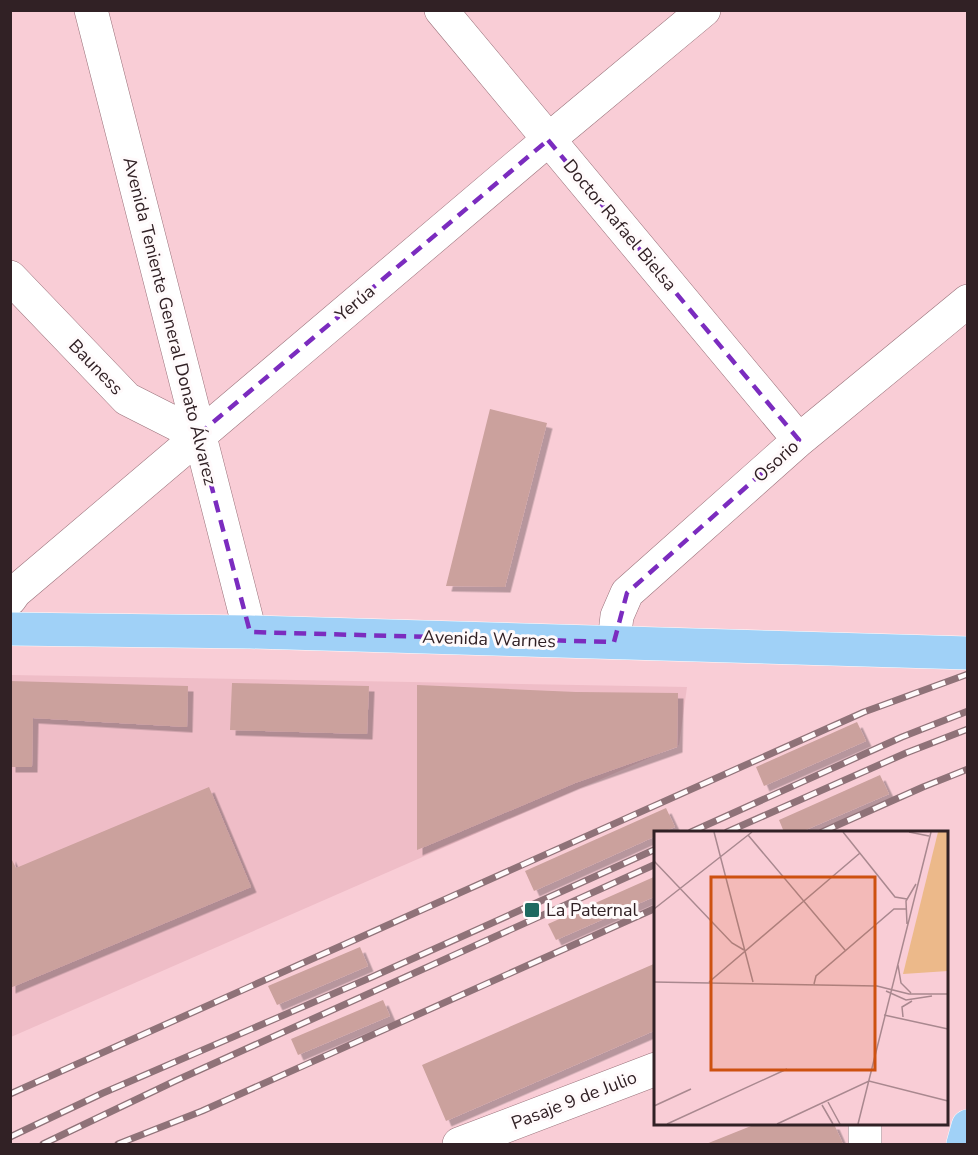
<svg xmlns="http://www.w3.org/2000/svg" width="978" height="1155" viewBox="0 0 978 1155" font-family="'Nunito Sans',sans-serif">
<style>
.built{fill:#efbdc7}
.building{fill:#cba19d;filter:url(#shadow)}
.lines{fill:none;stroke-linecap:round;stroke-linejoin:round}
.minor-casing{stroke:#99717a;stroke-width:34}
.major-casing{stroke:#fff;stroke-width:34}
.minor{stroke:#fff;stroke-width:33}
.major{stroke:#a0d1f7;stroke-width:33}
.rail-casing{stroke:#8f7278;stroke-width:7}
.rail{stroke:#fffafb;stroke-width:4.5;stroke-dasharray:14;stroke-linecap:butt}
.marked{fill:none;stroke:#7b2cbf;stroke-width:4.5;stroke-dasharray:12 8;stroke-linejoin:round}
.poi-dot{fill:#1f6960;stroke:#fffafb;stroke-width:2}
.labels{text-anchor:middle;stroke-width:6;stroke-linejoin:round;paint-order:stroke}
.street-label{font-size:18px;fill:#312125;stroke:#fffafb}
.poi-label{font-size:18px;fill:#312125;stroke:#fffafb;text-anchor:start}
.inset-road{fill:none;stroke:#a9888f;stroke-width:1.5}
.view{fill:#cd5110;fill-opacity:0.15;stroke:#cd5110;stroke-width:3}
.inset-edge{fill:none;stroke:#312125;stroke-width:3}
</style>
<defs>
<filter id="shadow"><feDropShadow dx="5.5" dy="5.5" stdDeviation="0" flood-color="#0004"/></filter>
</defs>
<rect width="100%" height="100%" fill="#f9cdd6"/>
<path class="built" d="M11,675l676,12 -8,58 -668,292z"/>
<path class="building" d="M490,409l57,14 -42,164 -59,-1z
M10,681l178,5 -1,41 -154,-9 -1,49h-22z
M232,683l137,3 -2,48 -137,-4z
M417,685l159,7 102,1 -1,54 -102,36 -158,67z
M857,722l9,19 -102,45 -8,-19z
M880,775l9,19 -88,38h-17l-5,-12z
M209,787l42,100 -241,101v-132l6,12z
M666,808l9,19 -12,5h-7v4l-122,55 -9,-20z
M656,876v20l-100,44 -8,-16z
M360,947l8,19 -91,39 -9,-19z
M656,963v67l-210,91 -24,-56z
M383,1000l7,16 -92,39 -7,-16z
M756,1124h78l9,20h-137z"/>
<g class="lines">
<g class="minor-casing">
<path id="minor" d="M91,10l159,622
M441,10l358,430
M10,277l117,122 71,36
M10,599l5,-7 533,-452 156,-130
M614,642l3,-26 10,-23 172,-153 169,-139
M459,1144l197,-75
M865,1144v-20"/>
</g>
<g class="major-casing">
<path id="major" d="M10,629l240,3 718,21
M963,1144l5,-18"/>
</g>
<use href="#minor" class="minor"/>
<use href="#major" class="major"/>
<g class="rail-casing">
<path id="rail" d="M691,832l211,-95 66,-26
M727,832l179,-79 62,-24
M822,832l101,-45 45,-18
M10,1094l854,-382 104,-38
M10,1137l93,-44 269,-116 284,-128
M43,1144l132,-63 481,-217
M118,1144l84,-33 454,-203"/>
</g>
<use href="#rail" class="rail"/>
</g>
<path class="marked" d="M548,140l251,300 -172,153 -13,49 -364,-10 -52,-197z"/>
<rect class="poi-dot" x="524" y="902" width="16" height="16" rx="3"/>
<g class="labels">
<g class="street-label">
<text transform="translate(620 225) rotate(50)" y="6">Doctor Rafael Bielsa</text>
<text transform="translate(355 303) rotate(-40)" y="6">Yerúa</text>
<text transform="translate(170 321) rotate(76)" y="6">Avenida Teniente General Donato Álvarez</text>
<text transform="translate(96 367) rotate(46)" y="6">Bauness</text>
<text transform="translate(776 461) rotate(-42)" y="6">Osorio</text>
<text transform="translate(489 639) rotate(2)" y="6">Avenida Warnes</text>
<text transform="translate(574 1100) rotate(-21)" y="6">Pasaje 9 de Julio</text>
</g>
<g class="poi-label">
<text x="546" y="916">La Paternal</text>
</g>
</g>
<g transform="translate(654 831)">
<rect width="294" height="294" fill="#f9cdd6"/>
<path d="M284,1h10v139l-45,3z" fill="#ecb98a"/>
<path class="inset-road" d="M60,1l39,150M189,1l52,65 12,2M255,1l20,4M94,4l97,115M0,30l78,82 12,7M0,78l98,-77M253,93l-1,-23 10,-17M244,134l3,18 10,10M0,151l223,4 32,8h39M55,151l151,-129M160,153l2,-8 78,-67h12M232,160l20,9 26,-4M230,184l64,14M249,186l-1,-10 10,-6M174,271l12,22M168,274l11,19M0,275l37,-17M13,293l120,-55M123,293l92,-43 79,20M204,293l73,-292"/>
<path class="view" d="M57,46h164v193h-164z"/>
<rect width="294" height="294" class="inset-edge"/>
</g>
<rect width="978" height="1155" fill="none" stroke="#312125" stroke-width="24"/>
</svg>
